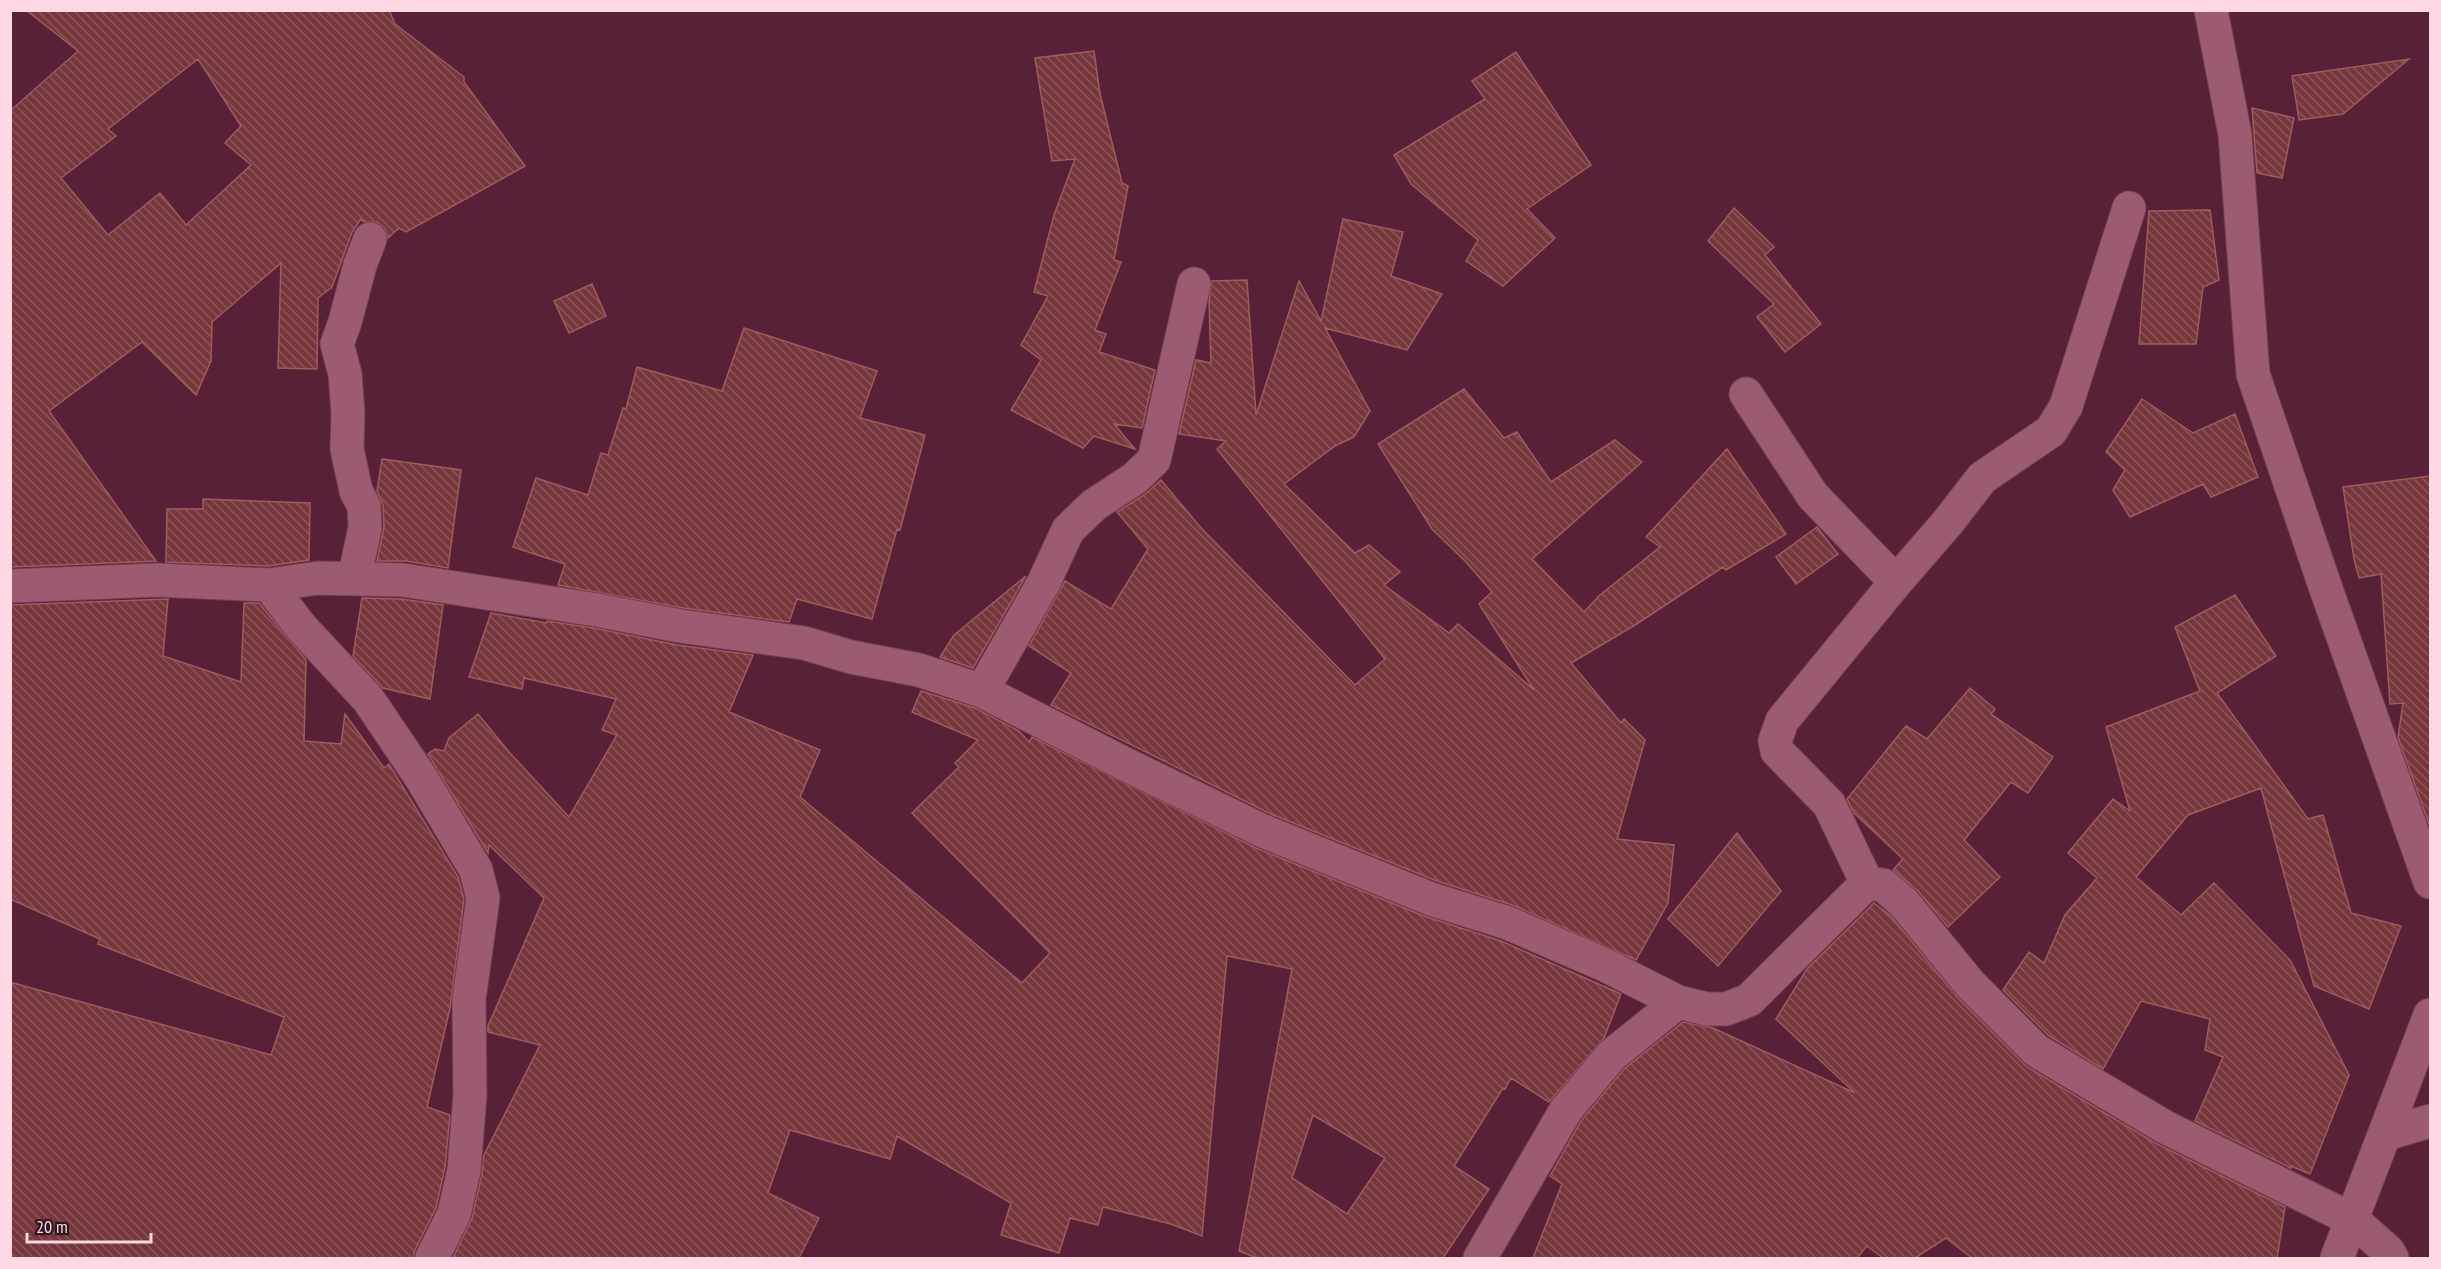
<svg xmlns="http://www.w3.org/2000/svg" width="2441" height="1269" font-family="'PT Sans Narrow',sans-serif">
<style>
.building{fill:url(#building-back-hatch);stroke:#9e5c5e;stroke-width:1.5;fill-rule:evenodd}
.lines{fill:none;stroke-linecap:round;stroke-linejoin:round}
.minor-casing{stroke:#724056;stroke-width:35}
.minor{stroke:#9b5c72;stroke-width:33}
</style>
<defs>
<pattern id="building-back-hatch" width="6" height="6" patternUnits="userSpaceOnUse" patternTransform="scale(1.5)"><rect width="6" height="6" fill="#75373b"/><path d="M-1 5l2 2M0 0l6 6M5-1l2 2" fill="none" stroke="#8a5357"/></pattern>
</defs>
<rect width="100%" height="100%" fill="#592137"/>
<path class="building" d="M26 10H389L395 24 464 77V82L525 166 406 232 399 228 388 238 385 228 377 222H364L361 219 352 232 332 287 318 298 317 369 278 368 281 263 212 322 211 361 196 395 142 342 49 411 156 561 10 567V111L78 51ZM198 59 241 126 225 143 251 165 186 225 160 193 108 235 61 178 116 136 108 129Z
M1094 51 1100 94 1122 183 1128 186 1114 260 1121 262 1095 330 1106 334 1099 352 1155 370 1142 428 1114 424 1135 449 1094 436 1083 448 1011 410 1041 360 1021 345 1048 296 1034 292 1054 215 1075 159 1052 161 1035 58Z
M1516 52 1591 165 1527 209 1555 238 1503 286 1466 261 1478 240 1411 184 1394 155 1485 99 1472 81Z
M2409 59 2343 114 2299 120 2292 76Z
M2252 108 2294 118 2282 178 2257 173Z
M1734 208 1774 247 1765 255 1821 324 1785 352 1757 317 1774 304 1708 241Z
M2210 210 2219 280 2203 287 2196 344H2139L2149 211Z
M1343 219 1403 232 1391 276 1442 294 1407 350 1325 328 1370 411 1354 437 1335 446 1284 484 1355 553 1369 545 1400 572 1384 585 1449 633 1458 624 1534 690 1479 604 1492 592 1466 562 1432 529 1378 444 1464 389 1504 438 1517 432 1551 482 1615 440 1642 462 1532 559 1584 612 1600 595 1660 547 1646 537 1727 449 1786 534 1726 570 1723 567 1635 625 1571 663 1621 723 1624 719 1645 740 1617 839 1674 845 1668 903 1636 960 1515 906 1437 881 1271 814 1051 705 1071 673 1029 646 1065 581 1111 609 1148 549 1117 512 1144 495 1161 480 1201 528 1355 685 1385 659 1217 449 1226 441 1179 434 1196 360 1211 363 1209 301 1212 281 1247 280 1256 415 1299 281 1321 321Z
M592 284 606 316 569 333 554 301Z
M744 328 877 371 860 418 925 435 900 530 897 529 872 619 797 599 789 622 683 608 558 585 565 564 513 547 536 478 588 495 601 453 608 455 623 408 626 409 637 367 722 391Z
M2142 399 2193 433 2235 414 2258 477 2211 497 2203 484 2130 517 2113 490 2125 470 2106 452Z
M382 459 461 470 448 568 406 561H377L384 527 383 505 377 491Z
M2430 476V827L2398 737 2403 703 2390 704 2381 574 2359 578 2354 559 2343 487Z
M203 499 310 503 309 560 268 566 166 562 167 509H203Z
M1817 527 1838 554 1796 584 1776 557Z
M1026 576 973 668 940 657 954 635Z
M2235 595 2276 656 2217 693 2308 819 2323 815 2351 913 2401 926 2369 1009 2314 986 2261 788 2188 815 2136 877 2181 915 2214 883 2290 960 2349 1075 2310 1174 2291 1166V1168L2195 1121 2223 1057 2205 1050 2210 1019 2141 1001 2103 1069 2049 1036 2003 990 2029 952 2044 963 2065 915 2097 878 2068 853 2113 799 2130 811 2106 727 2200 691 2175 627Z
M362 598 401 599 443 605 430 699 383 688 353 656Z
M168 599 163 656 241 682 244 603H259L306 660 304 741 341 744 345 714 384 768 389 764 458 877 464 899 450 1008 427 1107 450 1115 445 1167 436 1208 415 1250 413 1258H10V982L271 1055 284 1017 98 944 100 939 10 899V605Z
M491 613 546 623 547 621 594 628 677 645 753 655 729 712 820 750 800 797 1022 983 1050 953 912 813 959 767 955 763 978 740 912 712 921 691 975 708 1019 731 1029 742 1032 737 1256 848 1424 916 1501 941 1621 994 1604 1038 1549 1102 1511 1078 1505 1089 1503 1088 1454 1166 1489 1189 1443 1258H1257L1239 1251 1292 969 1227 956 1202 1236 1171 1224 1103 1207 1098 1225 1070 1218 1059 1253 1001 1235 1011 1203 897 1136 890 1159 790 1130 768 1193 819 1218 799 1258H453L472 1218 482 1174 484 1155 540 1045 488 1032V1026L544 898 489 845 488 853 428 754 435 749 444 751 449 738 478 714 509 752 569 817 617 735 602 730 616 699 524 678 522 689 469 677ZM1313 1115 1385 1158 1347 1214 1292 1178Z
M1970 688 1995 709 1991 714 2053 757 2028 793 2011 782 1964 840 2000 877 1948 927 1918 891 1893 870 1903 859 1854 813 1847 799 1906 726 1927 739Z
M1737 833 1781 891 1718 966 1668 919Z
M1874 903 1891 916 1957 997 2027 1067 2157 1144 2285 1207 2277 1258H1972L1946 1238 1915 1258H1883L1867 1246 1857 1258H1533L1562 1184 1550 1176 1581 1121 1624 1069 1683 1022 1713 1028 1855 1093 1776 1019 1807 969Z"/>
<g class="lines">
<defs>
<path id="minor" d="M2211 10 2235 135 2253 374 2325 586 2430 882
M1746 394 1813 496 1896 582 1782 721 1775 741 1777 751 1829 804 1867 883
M354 579 365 528 364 506 356 491 347 449 348 413 345 374 337 344 345 322 360 265 370 239
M1896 582 1948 522 1982 478 2051 431 2066 406 2129 208
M269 585 301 627 368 699 422 779 476 870 483 898 469 999 470 1095 464 1170 454 1214 432 1258
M10 586 157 580 269 585 318 578 403 580 597 610 680 626 804 643 851 657 919 670 982 691 1127 765 1263 831 1431 899 1508 923 1605 965 1678 1002 1707 1009H1726L1749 1000 1867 883 1883 885 1904 903 1970 984 2037 1051 2165 1127 2353 1220 2388 1251 2392 1258
M982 691 1044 582 1068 530 1094 505 1134 479 1154 460 1194 284
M2386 1134 2430 1121
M1480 1258 1566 1110 1611 1056 1678 1002
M2337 1258 2430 1015"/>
</defs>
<use href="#minor" class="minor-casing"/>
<use href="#minor" class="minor"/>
</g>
<rect width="2441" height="1269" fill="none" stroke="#fed9e4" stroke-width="24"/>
<path d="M27 1233v9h124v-9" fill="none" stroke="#fed9e4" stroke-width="3"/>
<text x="36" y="1233" font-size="18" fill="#fed9e4" stroke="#2f161f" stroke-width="4.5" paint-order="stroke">20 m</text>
</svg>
